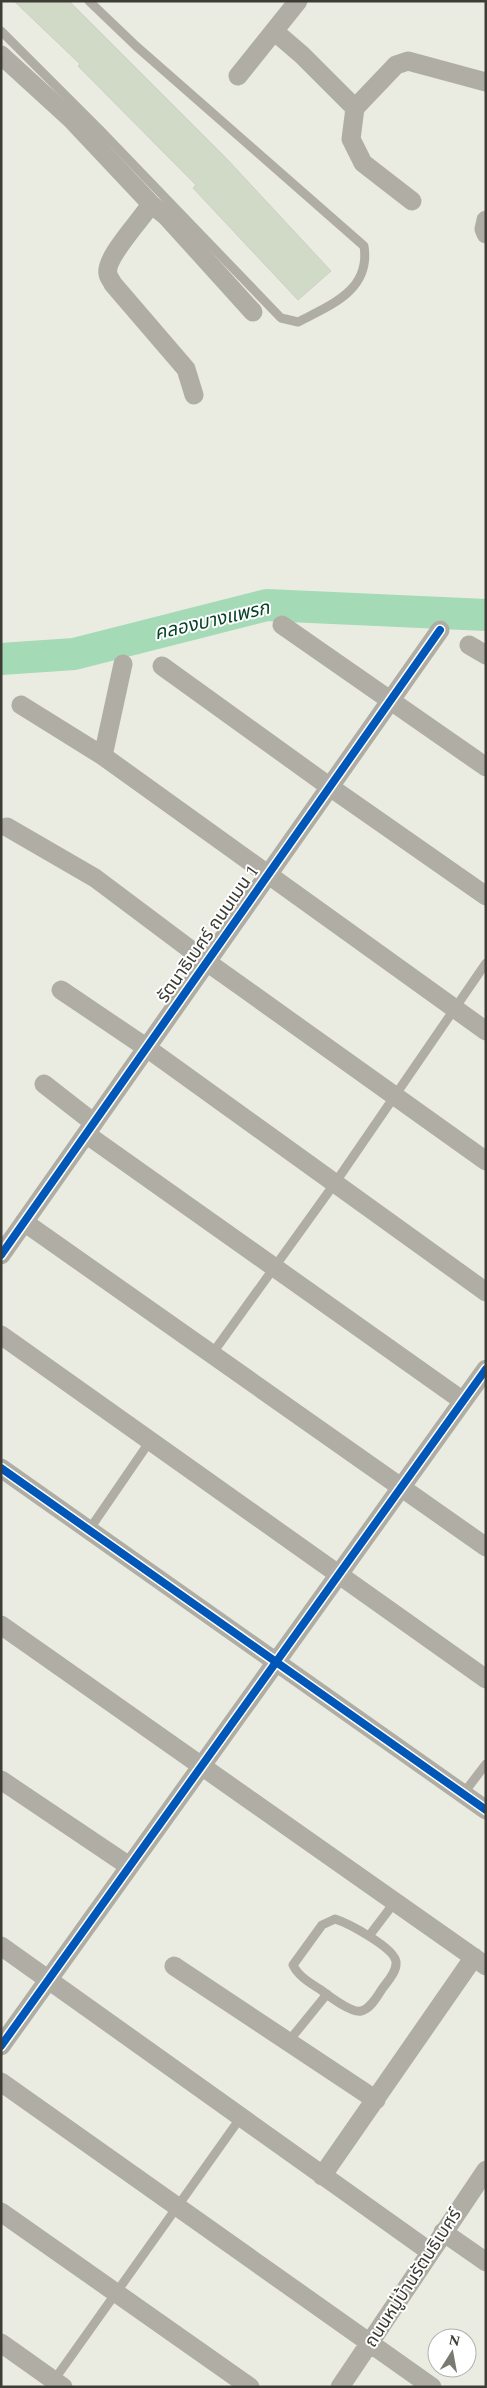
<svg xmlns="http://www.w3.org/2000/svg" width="487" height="2388" font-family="Spectral,'Noto Sans Thai',serif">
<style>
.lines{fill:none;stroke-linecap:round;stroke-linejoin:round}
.river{stroke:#a4dab6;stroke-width:32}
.building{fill:#d0dac7;stroke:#cccfc7}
.lane{stroke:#b0aea4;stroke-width:9}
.street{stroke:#b0aea4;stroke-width:19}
.cycleway-casing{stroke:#fff;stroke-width:11}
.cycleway{stroke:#0057b8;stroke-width:8}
.labels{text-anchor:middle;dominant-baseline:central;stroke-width:4;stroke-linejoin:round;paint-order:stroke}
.street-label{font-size:18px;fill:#3d3d36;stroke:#fff}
.water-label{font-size:19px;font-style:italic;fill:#054426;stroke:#fff}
</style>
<rect width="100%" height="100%" fill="#eaece1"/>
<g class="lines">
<path class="river" d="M1 659 74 654 267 605 486 615"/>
</g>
<path class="building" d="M14 1H69L226 158 331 271 298 300 193 188 196 185 78 66 80 64Z"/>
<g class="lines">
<path class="lane" d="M1 31 100 130 281 318 298 322C331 305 371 290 364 246L136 46 89 1
M212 1354 335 1183 486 963
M89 1530 150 1441
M463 1794 486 1764
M335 1919C348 1923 395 1948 396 1962 397 1972 387 1982 382 1989 377 1997 370 2009 361 2011 351 2013 329 1996 321 1990 310 1983 298 1976 293 1965L322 1925Z
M369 1936 394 1903
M288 2042 327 1994
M52 2383 241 2117"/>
<path class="street" d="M274 31 302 55 355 108
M1 55 71 119 151 204 167 217 253 312
M238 76 298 1
M412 201 363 163 351 139 355 108 396 65 408 61 486 82
M151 204C142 219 104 258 108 274 108 277 112 281 113 284L186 369 194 395
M486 220 484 229 486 234
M282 625 486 767
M469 645 486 655
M123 664 103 756 486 1031
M162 666 330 787 486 896
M21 705 103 756
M7 827 95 878 207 962 486 1161
M61 990 147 1048 486 1292
M44 1084 94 1123
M86 1134 463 1401
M24 1222 486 1547
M1 1255 440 630
M1 1335 486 1679
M1 1468 486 1810
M1 1625 486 1966
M1 1780 129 1866
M1 1946 429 2251
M174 1966 376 2100
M1 2046 486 1369
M1 2082 432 2387
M322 2176 474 1957
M1 2212 250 2387
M443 2232 486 2262
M1 2343 63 2387
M340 2387 486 2170"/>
<defs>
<path id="cycleway" d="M1 1255 440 630
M1 1468 486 1810
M1 2046 486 1369"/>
</defs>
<use href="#cycleway" class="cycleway-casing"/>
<use href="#cycleway" class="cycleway"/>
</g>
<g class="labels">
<g class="street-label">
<text transform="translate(208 934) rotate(-55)">รัตนาธิเบศร์ ถนนเมน 1</text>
<text transform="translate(413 2278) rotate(-57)">ถนนหมู่บ้านรัตนธิเบศร์</text>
</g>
<g class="water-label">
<text transform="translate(212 621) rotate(-13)">คลองบางแพรก</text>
</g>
</g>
<rect width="487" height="2388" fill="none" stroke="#3d3d36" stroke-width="5"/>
<g transform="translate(452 2353) rotate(11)"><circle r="24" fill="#ffffff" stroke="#b1b1af"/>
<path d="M0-4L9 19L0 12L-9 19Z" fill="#7a7a72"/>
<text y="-8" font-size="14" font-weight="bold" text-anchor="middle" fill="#3d3d36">N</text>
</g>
</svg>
